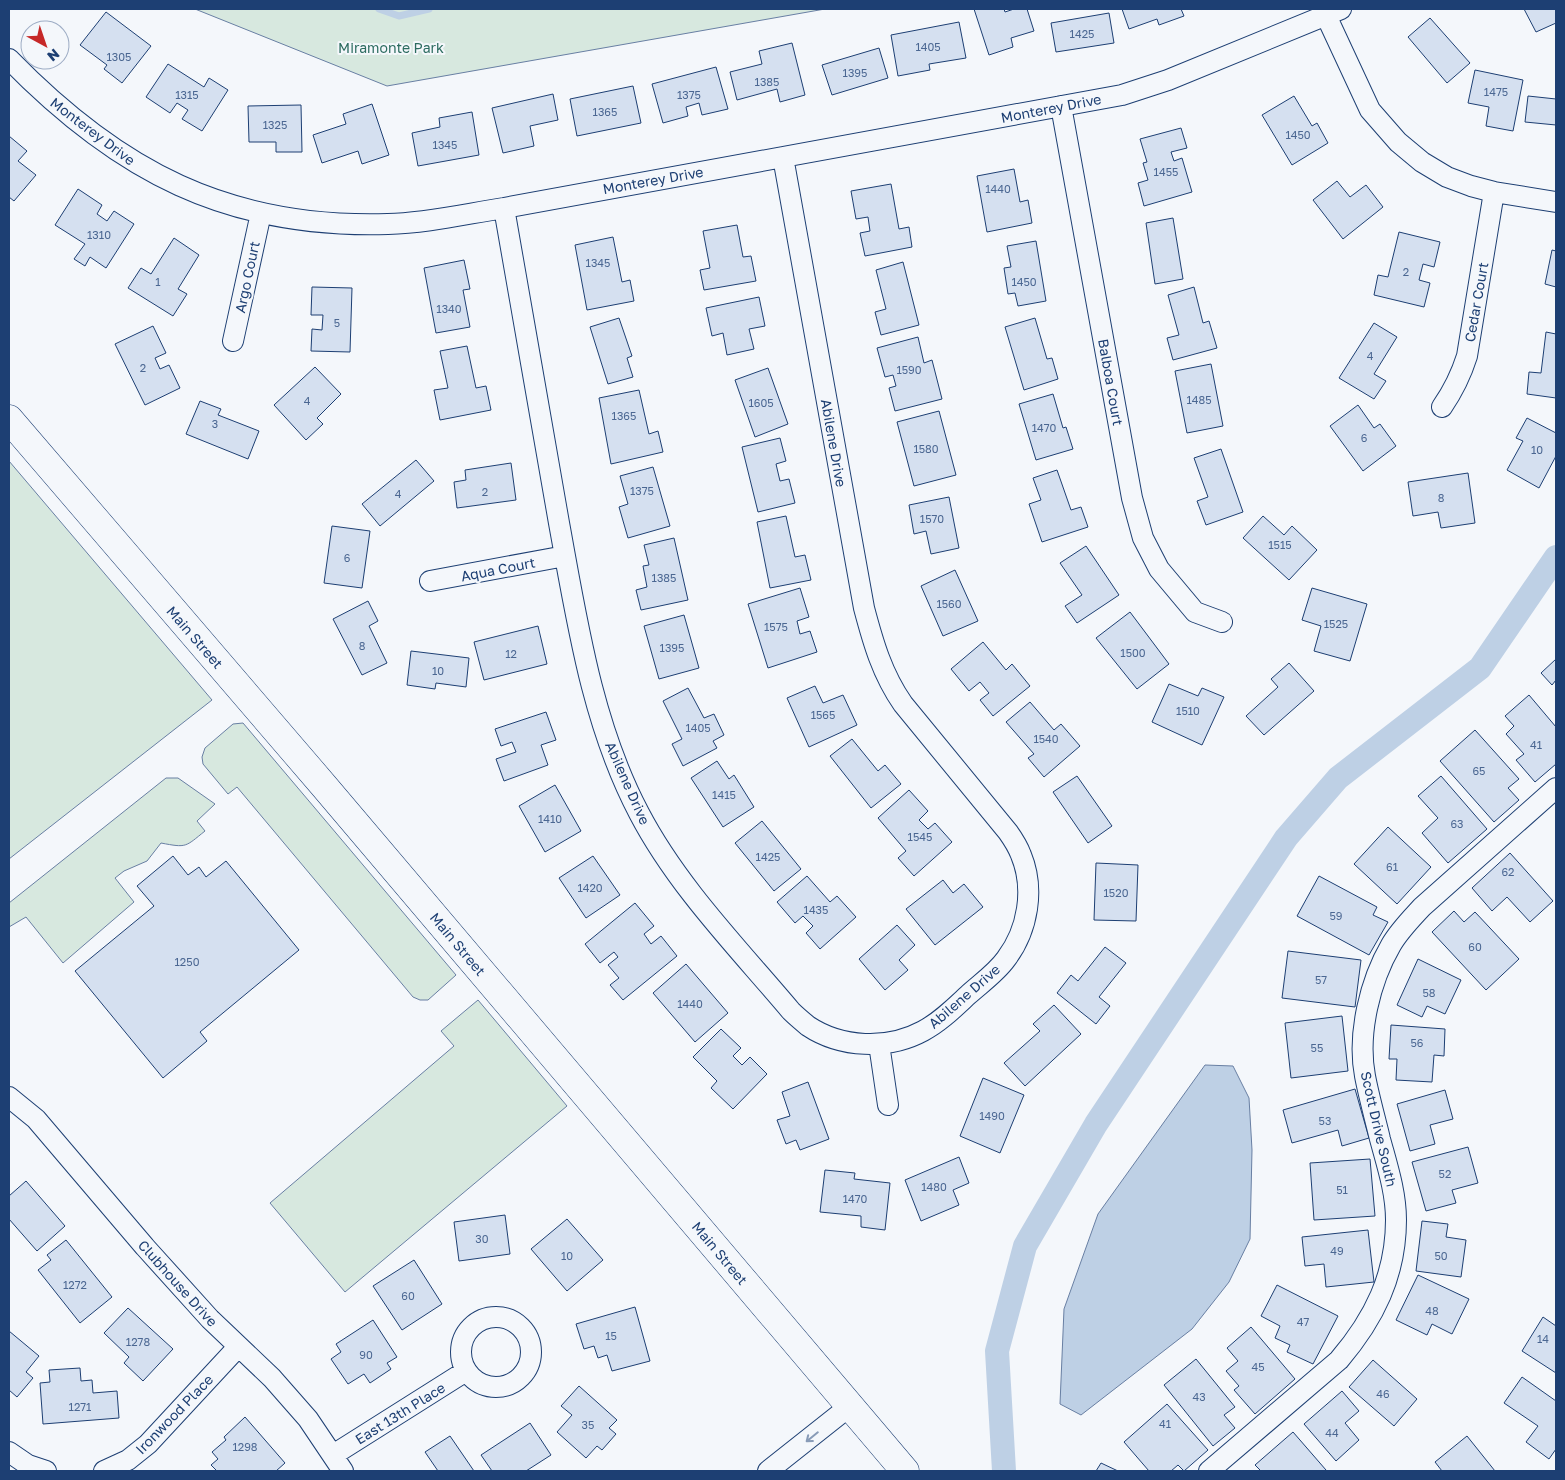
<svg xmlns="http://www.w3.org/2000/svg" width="1565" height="1480" font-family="'Golos Text',sans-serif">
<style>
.green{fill:#d7e8df;stroke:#687fa3}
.water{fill:#bed0e5;stroke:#687fa3}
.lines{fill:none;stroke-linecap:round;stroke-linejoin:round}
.stream{stroke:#bed0e5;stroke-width:7}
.canal{stroke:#bed0e5;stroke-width:24}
.building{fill:#d5e0f0;stroke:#1d3f73}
.minor-casing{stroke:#1d3f73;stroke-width:22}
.secondary-casing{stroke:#1d3f73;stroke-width:29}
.minor{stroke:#f4f7fb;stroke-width:20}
.secondary{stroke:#f4f7fb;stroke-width:28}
.oneway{stroke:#889bb7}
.labels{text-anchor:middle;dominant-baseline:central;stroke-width:4;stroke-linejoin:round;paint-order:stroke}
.number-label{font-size:11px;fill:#4b6792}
.park-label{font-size:14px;fill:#2c6c60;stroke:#f4f7fb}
.street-label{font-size:14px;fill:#1d3f73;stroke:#f4f7fb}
</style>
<rect width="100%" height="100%" fill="#f4f7fb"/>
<path class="green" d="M195 9H825L387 86Z
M9 461 212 700 9 859Z
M243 723 456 975 428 1000H420L413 997 237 787 228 794 203 764 202 757 205 748 233 724Z
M166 778H178L215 804 197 821 205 831C185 847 187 848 161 843L147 861 124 871 115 878 134 902 63 963 26 917 9 927V903Z
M478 1000 567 1106 345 1292 270 1203 454 1046 441 1031Z"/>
<path class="water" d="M1205 1065 1233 1066 1249 1098 1252 1150 1250 1239 1229 1282 1192 1329 1081 1415 1060 1404 1064 1309 1098 1214Z"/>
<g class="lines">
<path class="stream" d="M379 9 399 16 429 9"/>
<path class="canal" d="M1004 1471 997 1351 1025 1246 1096 1124 1286 838 1338 778 1480 668 1556 557"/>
</g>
<path class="building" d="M974 9H1004L1005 12 1014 9H1027L1034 31 1011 38 1013 47 989 55Z
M1122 9H1181L1184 16 1159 25 1157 19 1129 29Z
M1524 9H1556V23L1536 32Z
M106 12 151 46 122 83 104 69 107 65 80 45Z
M1109 13 1114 43 1056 52 1051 23Z
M1430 18 1470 63 1447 83 1408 37Z
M959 22 966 58 929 64 930 70 898 76 891 35Z
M792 43 805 95 780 102 777 89 737 100 730 72 762 64 759 51Z
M879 48 888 78 832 95 822 65Z
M168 64 204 87 209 78 228 90 202 131 182 119 188 110 177 103 170 113 146 97Z
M716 67 728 109 702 115 699 103 686 107 688 116 663 123 652 84Z
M1475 70 1523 80 1513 131 1486 126 1489 107 1468 103Z
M633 86 641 123 577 136 570 99Z
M553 94 558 120 530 126 534 146 503 153 492 108Z
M1294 96 1312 126 1317 123 1328 143 1292 165 1262 115Z
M1528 96 1556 99V125L1525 122Z
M372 104 389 155 362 164 358 151 322 163 313 135 346 124 343 114Z
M301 105 302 152H276V142H249L248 106Z
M472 112 479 155 418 166 412 133 440 127 439 118Z
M1181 128 1187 148 1171 152 1174 161 1182 158 1192 192 1144 206 1138 183 1148 180 1143 163 1147 162 1140 139Z
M9 136 27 151 18 161 36 175 14 201 9 197Z
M1014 169 1020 202 1028 200 1032 223 987 232 977 176Z
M1337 181 1350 197 1366 185 1383 207 1343 239 1313 200Z
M891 184 899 229 909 227 912 247 865 256 860 233 870 231 868 217 856 219 851 191Z
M78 189 102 205 97 214 107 221 114 211 134 224 106 268 90 257 85 266 74 259 85 244 55 225Z
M1173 218 1183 279 1155 284 1146 223Z
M737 225 743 257 751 256 756 281 704 290 700 270 710 268 703 231Z
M1399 232 1440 242 1434 267 1423 264 1419 280 1430 283 1424 307 1374 295 1378 275 1388 277Z
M613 237 622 282 630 280 634 301 587 310 575 245Z
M174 238 199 255 178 289 187 294 173 316 128 288 141 268 151 274Z
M1036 241 1046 301 1018 306 1015 293 1008 294 1004 268 1011 267 1007 246Z
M1552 250 1556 251V287L1545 284Z
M464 260 470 289 463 290 470 327 436 333 424 268Z
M903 262 919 325 881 335 875 312 886 309 876 270Z
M312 287 352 288 350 352 311 351 312 329 322 330 323 315H311Z
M1194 287 1203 323 1209 321 1217 348 1173 360 1167 338 1179 335 1168 295Z
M759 297 765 326 749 329 754 349 727 355 723 333 712 336 706 308Z
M619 318 632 356 627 358 633 377 608 384 590 327Z
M1035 318 1047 359 1052 358 1058 379 1024 390 1005 327Z
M1374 323 1397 337 1374 374 1386 381 1374 399 1339 378Z
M153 326 166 353 155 358 160 369 169 365 180 388 145 405 115 344Z
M1546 332 1556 334V398L1527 394 1529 372 1541 373Z
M918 337 924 363 932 360 942 399 895 411 889 388 896 386 893 375 885 377 877 348Z
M467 346 476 388 486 386 491 410 440 420 434 390 448 388 440 351Z
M1211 364 1223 426 1187 433 1175 371Z
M315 367 341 394 317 418 323 424 306 440 274 405Z
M768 368 788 424 755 437 735 380Z
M639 390 649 434 658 431 663 452 611 464 599 398Z
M1053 394 1063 428 1066 427 1073 449 1036 460 1019 404Z
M200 401 221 409 218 415 259 431 248 459 186 434Z
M1358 405 1374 428 1380 424 1396 446 1363 471 1330 426Z
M939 411 956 475 914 486 897 422Z
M1527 418 1556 433V456L1539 488 1507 470 1523 441 1516 438Z
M780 438 786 461 776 464 780 481 789 479 795 503 758 512 742 447Z
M1221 449 1243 512 1206 525 1197 501 1208 497 1194 458Z
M416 460 434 481 380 526 362 504Z
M511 463 516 500 457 508 454 482 466 480 465 470Z
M653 467 670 526 628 538 619 507 628 504 620 476Z
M1057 470 1071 510 1081 507 1088 527 1042 542 1029 504 1041 500 1033 478Z
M1468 473 1475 523 1441 528 1438 512 1413 516 1408 482Z
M949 497 959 548 931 554 926 531 914 534 909 505Z
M786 516 795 557 805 555 811 580 770 588 757 522Z
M1263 516 1284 535 1292 526 1317 550 1289 580 1243 538Z
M332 526 370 531 362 588 324 583Z
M674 538 688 600 641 610 636 590 647 587 643 566 649 565 644 545Z
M1086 546 1119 595 1077 623 1065 606 1082 595 1060 563Z
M955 570 978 621 943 636 921 586Z
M800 588 809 617 797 621 800 634 810 631 817 652 768 668 748 604Z
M1312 588 1367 604 1350 661 1314 651 1321 626 1302 620Z
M368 601 378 621 369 626 387 663 362 675 333 619Z
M1130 612 1169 664 1137 689 1096 638Z
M684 615 699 668 659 679 644 626Z
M538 626 547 664 484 680 474 642Z
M983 642 1006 670 1012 664 1030 686 993 716 980 700 989 693 980 682 969 691 951 669Z
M411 651 469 658 466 687 436 683 435 689 407 685Z
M1556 659V680L1552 685 1541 673Z
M1289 663 1314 691 1264 735 1246 716 1278 687 1271 679Z
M1169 684 1198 696 1202 688 1224 697 1202 745 1152 722Z
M815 686 823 703 843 695 857 725 809 747 787 698Z
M688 688 704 718 714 714 724 735 713 741 717 748 683 766 672 744 682 739 663 701Z
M1529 695 1556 727V764L1535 782 1516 760 1524 754 1506 734 1514 726 1505 716Z
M1030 702 1054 730 1061 724 1080 746 1044 777 1028 758 1034 754 1006 722Z
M546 712 556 740 541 745 548 765 504 781 496 759 516 752 512 742 501 746 495 729Z
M1475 730 1519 779 1508 788 1519 800 1494 822 1440 761Z
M852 739 878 771 885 765 901 784 871 808 830 756Z
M717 761 729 779 734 775 754 807 723 827 691 778Z
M1077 776 1112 826 1088 843 1053 792Z
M1441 776 1487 829 1448 863 1422 833 1438 818 1418 796Z
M555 785 581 831 545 852 519 806Z
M909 790 928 811 919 820 928 829 935 823 952 842 914 876 898 858 906 851 878 818Z
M762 821 801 869 774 891 735 843Z
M1388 827 1431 867 1397 904 1354 864Z
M1510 853 1553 901 1530 922 1507 897 1492 911 1472 888Z
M173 856 188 875 199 867 206 877 226 861 299 950 200 1032 207 1041 163 1078 75 971 154 906 137 886Z
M593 856 620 895 586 918 559 878Z
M1096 863 1138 865 1136 921 1094 920Z
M807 876 830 902 837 896 856 917 820 949 806 933 813 926 803 916 795 923 777 902Z
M1319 876 1377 907 1373 915 1388 922 1369 955 1297 916Z
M943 880 953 893 964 884 983 907 935 945 906 909Z
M635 903 654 926 644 934 651 944 661 936 677 956 623 1000 610 985 619 978 608 965 618 957 614 952 600 963 585 944Z
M1454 911 1464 922 1475 912 1519 959 1486 990 1432 932Z
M897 925 915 945 899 960 908 970 885 990 859 959Z
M1105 947 1126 963 1099 997 1110 1006 1096 1024 1057 993 1071 975 1078 981Z
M1288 951 1361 960 1355 1007 1282 998Z
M1418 959 1461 980 1445 1014 1427 1006 1422 1017 1397 1005Z
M686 964 728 1013 695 1042 653 993Z
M1054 1005 1081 1034 1025 1086 1004 1063 1040 1031 1033 1024Z
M1342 1016 1348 1071 1291 1078 1285 1023Z
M1391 1025 1445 1029 1444 1056 1434 1055 1432 1082 1396 1080 1397 1059H1389Z
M721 1029 741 1048 733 1056 742 1065 750 1057 767 1074 733 1109 711 1088 717 1081 693 1057Z
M983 1078 1024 1095 1000 1153 960 1136Z
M808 1082 829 1139 800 1150 796 1140 786 1144 777 1120 790 1116 782 1092Z
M1355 1089 1369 1138 1342 1146 1338 1130 1292 1143 1283 1110Z
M1445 1090 1453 1119 1430 1125 1435 1144 1410 1151 1397 1104Z
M1468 1147 1478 1183 1452 1190 1456 1203 1426 1211 1412 1162Z
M959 1157 969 1183 953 1190 959 1205 921 1221 905 1180Z
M1370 1159 1375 1216 1314 1220 1310 1163Z
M825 1170 855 1173 854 1179 890 1183 885 1230 861 1227V1216L820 1212Z
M26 1181 65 1226 37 1251 9 1219V1196Z
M505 1215 510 1254 459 1261 454 1222Z
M567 1219 603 1260 567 1291 531 1249Z
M1422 1221 1448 1224 1446 1237 1466 1240 1461 1277 1416 1271Z
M1368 1230 1374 1282 1326 1287 1324 1264 1305 1266 1302 1237Z
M66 1240 112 1297 80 1323 38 1270 51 1260 47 1255Z
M414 1260 442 1304 402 1330 373 1286Z
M1418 1275 1469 1299 1452 1334 1432 1324 1427 1335 1396 1320Z
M1277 1285 1338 1316 1313 1364 1287 1352 1290 1345 1275 1338 1280 1326 1261 1316Z
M635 1307 650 1361 612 1371 607 1355 598 1358 594 1346 584 1349 576 1324Z
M128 1308 173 1349 143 1381 124 1363 129 1357 104 1333Z
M1543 1317 1556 1326V1373L1522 1351Z
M373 1320 397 1357 387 1363 391 1369 370 1383 364 1374 348 1384 331 1359 341 1352 336 1344Z
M1251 1327 1295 1379 1255 1414 1234 1390 1239 1386 1226 1371 1238 1361 1227 1348Z
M9 1331 39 1356 26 1372 33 1378 17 1397 9 1390Z
M1196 1359 1235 1407 1224 1415 1235 1428 1213 1446 1164 1385Z
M1373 1360 1417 1399 1394 1426 1349 1387Z
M80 1368 81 1381 92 1380 93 1393 117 1391 119 1418 43 1424 40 1383 50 1382 49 1370Z
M1522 1377 1556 1401V1449L1549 1459 1526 1442 1538 1426 1504 1403Z
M579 1386 617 1420 609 1428 616 1434 602 1450 597 1446 586 1458 557 1432 572 1415 561 1406Z
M1342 1391 1359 1411 1345 1423 1359 1440 1336 1461 1304 1424Z
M1167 1404 1208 1450 1184 1471 1178 1465 1171 1471H1149L1124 1442Z
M245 1417 285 1463 276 1471H217L211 1465 218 1459 212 1452 226 1440 224 1437Z
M530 1423 551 1455 526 1471H492L481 1455Z
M1293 1432 1326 1470 1324 1471H1261L1255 1465Z
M450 1436 474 1471H438L425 1452Z
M1467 1436 1495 1471H1442L1435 1462Z
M1101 1463 1118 1471H1096Z"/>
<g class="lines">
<defs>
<path id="minor" d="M1323 9 1370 110 1398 142 1422 162 1447 177 1471 186 1494 192 1556 202
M9 59C118 171 228 229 388 224 427 223 465 214 504 208L1122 95 1168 80 1341 9
M1061 106 1132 498 1143 538 1159 569 1195 612 1222 622
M504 208C522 313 541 418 559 523 577 621 592 724 639 813 677 886 738 948 791 1011 796 1016 802 1021 808 1026 841 1048 888 1050 923 1031 940 1022 954 1008 968 995 980 984 996 973 1006 959 1028 930 1035 889 1021 855 1018 847 1013 839 1008 832L903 704C882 674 873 642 864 608L783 157
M233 341 261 213
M1442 407C1453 391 1461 375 1467 356L1494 192
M430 581 565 556
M879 1044 888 1105
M9 1097 36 1119 145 1247 210 1319 272 1378 308 1419 343 1471
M461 1352a35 35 0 1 1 70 0a35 35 0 1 1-70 0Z
M9 1452 28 1465 46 1471
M333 1455 466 1371
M104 1471 128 1460 148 1444 238 1347
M768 1471 850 1406
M1209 1471 1339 1360C1374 1319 1396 1275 1396 1220 1396 1192 1387 1165 1380 1139 1375 1118 1369 1097 1365 1076 1357 1034 1370 981 1391 945 1399 931 1411 919 1422 907L1556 788"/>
<path id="secondary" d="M9 419 324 786 905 1471"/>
</defs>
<use href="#minor" class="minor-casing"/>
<use href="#secondary" class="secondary-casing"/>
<use href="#minor" class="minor"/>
<use href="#secondary" class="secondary"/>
</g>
<defs><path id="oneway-shaft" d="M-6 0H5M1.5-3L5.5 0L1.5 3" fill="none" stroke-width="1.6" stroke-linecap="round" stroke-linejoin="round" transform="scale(1.25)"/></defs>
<use class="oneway" href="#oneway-shaft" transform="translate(812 1437) rotate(141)"/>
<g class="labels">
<g class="number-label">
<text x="1082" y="33">1425</text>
<text x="928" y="46">1405</text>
<text x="119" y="56">1305</text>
<text x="855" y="72">1395</text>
<text x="767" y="81">1385</text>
<text x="1496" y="91">1475</text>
<text x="187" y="94">1315</text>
<text x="689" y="94">1375</text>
<text x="605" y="111">1365</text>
<text x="275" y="124">1325</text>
<text x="1298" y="134">1450</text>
<text x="445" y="144">1345</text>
<text x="1166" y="171">1455</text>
<text x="998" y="188">1440</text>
<text x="99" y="234">1310</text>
<text x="598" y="262">1345</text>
<text x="1406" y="271">2</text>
<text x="158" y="281">1</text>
<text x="1024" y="281">1450</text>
<text x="449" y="308">1340</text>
<text x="337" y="322">5</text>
<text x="1370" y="355">4</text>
<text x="143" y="367">2</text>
<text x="909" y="369">1590</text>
<text x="1199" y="399">1485</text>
<text x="307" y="400">4</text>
<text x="761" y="402">1605</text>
<text x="624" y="415">1365</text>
<text x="215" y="423">3</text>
<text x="1044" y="427">1470</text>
<text x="1364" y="437">6</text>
<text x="926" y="448">1580</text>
<text x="1537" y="449">10</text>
<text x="642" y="490">1375</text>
<text x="485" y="491">2</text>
<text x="398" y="493">4</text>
<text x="1441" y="497">8</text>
<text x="932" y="518">1570</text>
<text x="1280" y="544">1515</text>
<text x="347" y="557">6</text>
<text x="664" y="577">1385</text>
<text x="949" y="603">1560</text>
<text x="1336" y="623">1525</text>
<text x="776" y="626">1575</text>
<text x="362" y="645">8</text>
<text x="672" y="647">1395</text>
<text x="1133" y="652">1500</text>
<text x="511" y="653">12</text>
<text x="438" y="670">10</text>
<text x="1188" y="710">1510</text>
<text x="823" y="714">1565</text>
<text x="698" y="727">1405</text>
<text x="1046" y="738">1540</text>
<text x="1536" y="744">41</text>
<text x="1479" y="770">65</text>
<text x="724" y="794">1415</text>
<text x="550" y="818">1410</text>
<text x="1457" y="823">63</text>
<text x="920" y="836">1545</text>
<text x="768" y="856">1425</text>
<text x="1392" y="866">61</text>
<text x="1508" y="871">62</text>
<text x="590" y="887">1420</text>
<text x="1116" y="892">1520</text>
<text x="816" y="909">1435</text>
<text x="1336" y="915">59</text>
<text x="1475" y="946">60</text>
<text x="187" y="961">1250</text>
<text x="1321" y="979">57</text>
<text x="1429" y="992">58</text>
<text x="690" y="1003">1440</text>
<text x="1417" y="1042">56</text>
<text x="1317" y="1047">55</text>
<text x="992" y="1115">1490</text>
<text x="1325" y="1120">53</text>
<text x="1445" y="1173">52</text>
<text x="934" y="1186">1480</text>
<text x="1342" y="1189">51</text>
<text x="855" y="1198">1470</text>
<text x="482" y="1238">30</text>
<text x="1337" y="1250">49</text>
<text x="567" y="1255">10</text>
<text x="1441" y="1255">50</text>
<text x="75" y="1284">1272</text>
<text x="408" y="1295">60</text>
<text x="1432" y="1310">48</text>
<text x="1303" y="1321">47</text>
<text x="611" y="1335">15</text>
<text x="1543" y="1338">14</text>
<text x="138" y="1341">1278</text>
<text x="366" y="1354">90</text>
<text x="1258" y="1366">45</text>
<text x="1383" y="1393">46</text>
<text x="1199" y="1396">43</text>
<text x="80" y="1406">1271</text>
<text x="1165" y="1423">41</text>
<text x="588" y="1424">35</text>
<text x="1332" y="1432">44</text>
<text x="245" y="1446">1298</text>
</g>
<g class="park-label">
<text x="391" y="47">Miramonte Park</text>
</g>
<g class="street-label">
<text transform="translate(1051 108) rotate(-11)">Monterey Drive</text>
<text transform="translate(93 131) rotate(37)">Monterey Drive</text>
<text transform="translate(653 180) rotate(-10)">Monterey Drive</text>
<text transform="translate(247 277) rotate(-78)">Argo Court</text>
<text transform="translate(1476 302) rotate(-80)">Cedar Court</text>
<text transform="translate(1111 382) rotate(80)">Balboa Court</text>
<text transform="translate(834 443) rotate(80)">Abilene Drive</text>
<text transform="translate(498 569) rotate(-11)">Aqua Court</text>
<text transform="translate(195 637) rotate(49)">Main Street</text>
<text transform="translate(628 783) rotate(66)">Abilene Drive</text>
<text transform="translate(458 944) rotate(50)">Main Street</text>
<text transform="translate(964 996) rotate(-41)">Abilene Drive</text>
<text transform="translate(1379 1129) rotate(77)">Scott Drive South</text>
<text transform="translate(720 1253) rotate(50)">Main Street</text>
<text transform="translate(178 1283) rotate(48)">Clubhouse Drive</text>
<text transform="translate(400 1413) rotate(-32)">East 13th Place</text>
<text transform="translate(174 1414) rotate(-46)">Ironwood Place</text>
</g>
</g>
<rect width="1565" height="1480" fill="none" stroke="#1d3f73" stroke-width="20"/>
<g transform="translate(45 45) rotate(140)"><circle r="24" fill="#f4f7fb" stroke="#9eadc5"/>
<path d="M0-4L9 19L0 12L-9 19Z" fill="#c62828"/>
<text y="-8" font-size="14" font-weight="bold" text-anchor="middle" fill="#1d3f73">N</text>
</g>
</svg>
